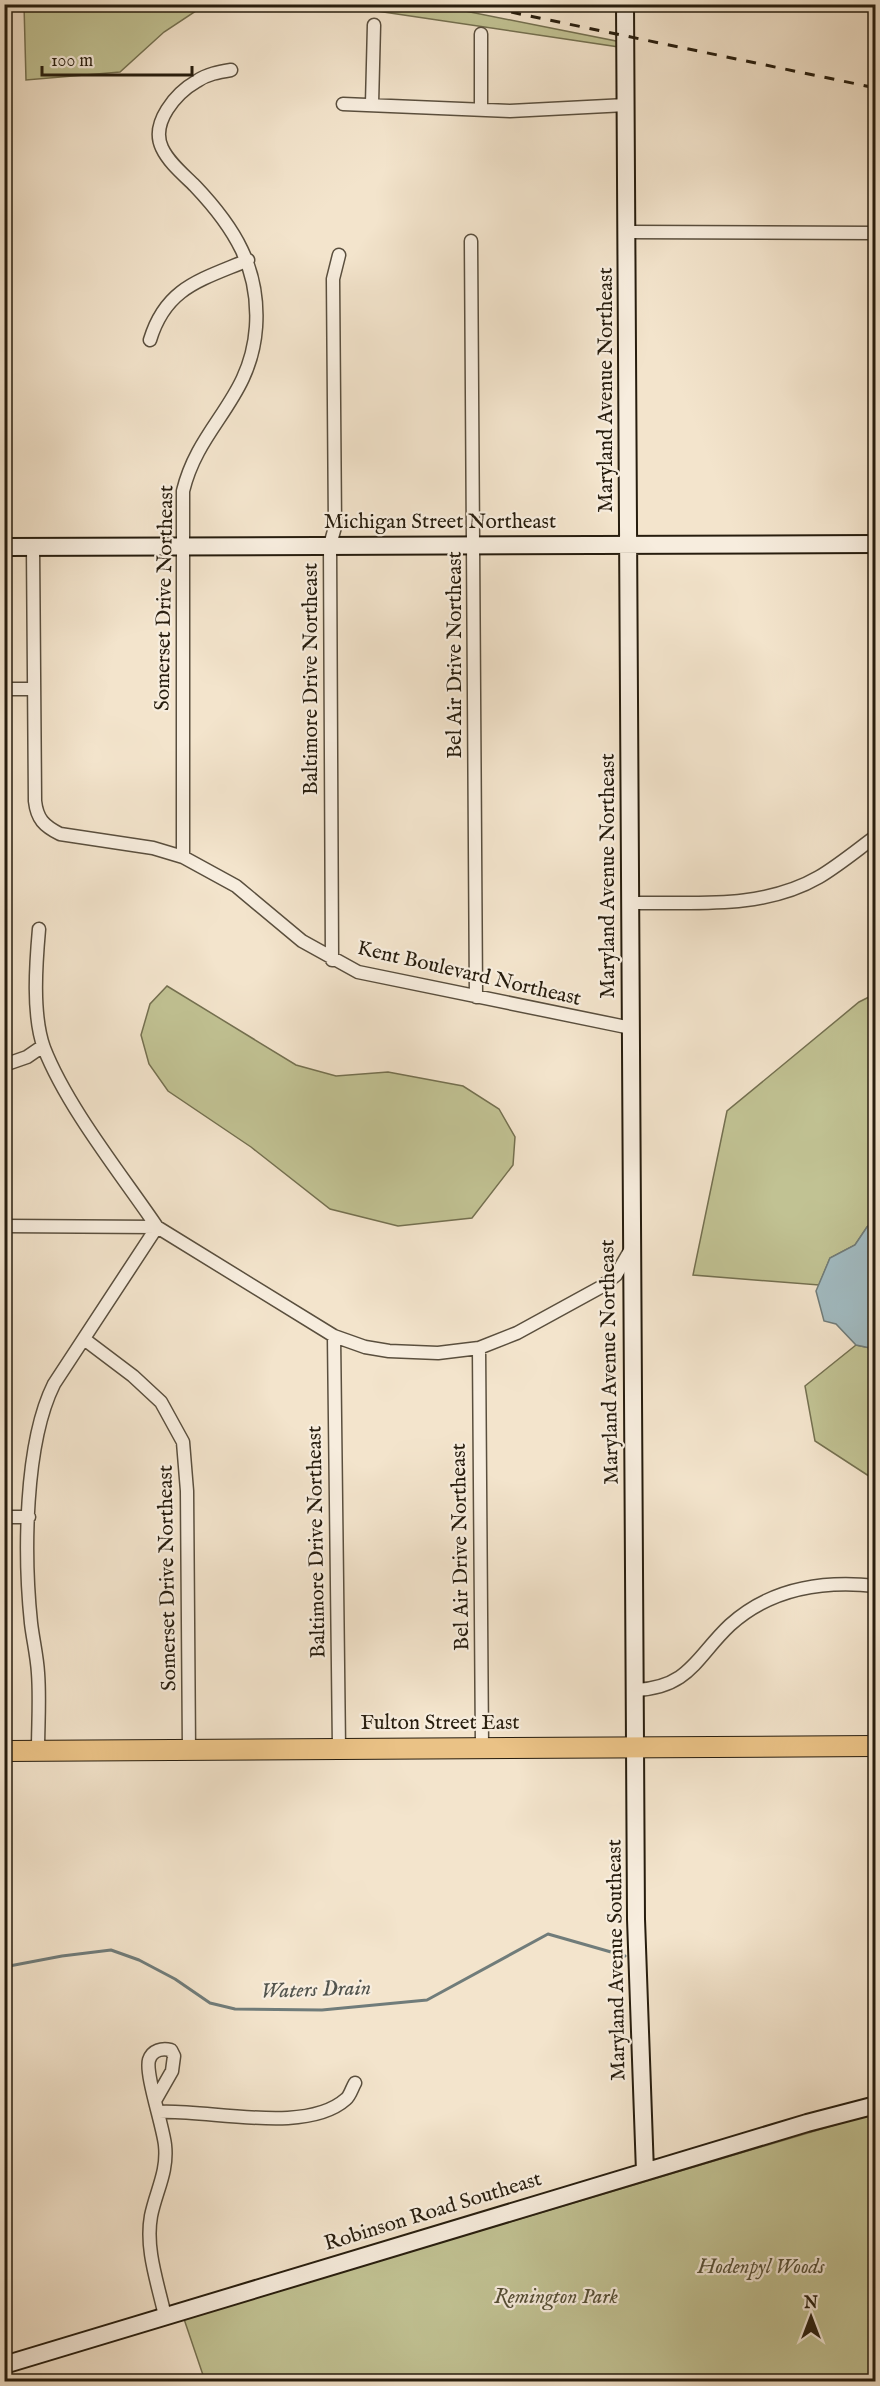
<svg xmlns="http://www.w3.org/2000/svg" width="880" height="2386" font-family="'IM FELL English',serif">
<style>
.green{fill:#c1c293;stroke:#747050;stroke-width:1.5}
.water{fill:#a1bbc2;stroke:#707c7a;stroke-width:1.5}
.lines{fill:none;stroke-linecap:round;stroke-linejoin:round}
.stream{stroke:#707c7a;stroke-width:3}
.street-casing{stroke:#5a4f3e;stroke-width:15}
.secondary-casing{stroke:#271d0e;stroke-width:20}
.primary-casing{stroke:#271d0e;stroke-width:22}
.street{stroke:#f7edde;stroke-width:12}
.secondary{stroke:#f7edde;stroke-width:16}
.primary{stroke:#eac286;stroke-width:20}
.rail{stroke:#271d0e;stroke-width:3;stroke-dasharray:10 10;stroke-linecap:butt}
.labels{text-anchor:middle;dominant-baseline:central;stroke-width:4.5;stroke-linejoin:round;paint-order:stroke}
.street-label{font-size:21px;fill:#271d0e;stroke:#f7edde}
.park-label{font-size:21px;font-style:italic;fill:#554f36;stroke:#f7edde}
.water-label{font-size:22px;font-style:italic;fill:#52544d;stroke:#f7edde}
</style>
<rect width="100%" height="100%" fill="#f3e4cc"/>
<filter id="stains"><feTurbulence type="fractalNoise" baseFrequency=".00333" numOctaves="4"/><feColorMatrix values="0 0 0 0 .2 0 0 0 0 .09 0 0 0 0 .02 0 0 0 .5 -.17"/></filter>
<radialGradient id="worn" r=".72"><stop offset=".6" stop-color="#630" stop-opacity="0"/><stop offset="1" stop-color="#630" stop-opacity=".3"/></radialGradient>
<path class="green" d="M24 5V4L205 5 164 32 120 72 26 80Z
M336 5H435L616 41 619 47Z
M167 986 296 1065 336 1076 388 1072 463 1086 499 1109 515 1137 513 1165 472 1218 398 1226 330 1209 251 1147 168 1091 149 1064 141 1035 150 1004Z
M875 994V1220L867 1227 855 1245 830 1258 819 1285 693 1275 727 1111 859 1002Z
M856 1345 875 1349V1480L815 1441 805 1386Z
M875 2113V2381H205L184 2319Z"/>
<path class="water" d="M875 1220V1349L856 1345 836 1324 824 1321 816 1291 830 1258 855 1245 867 1227Z"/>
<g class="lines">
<path class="stream" d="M4 1967 62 1956 111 1950 139 1960 175 1979 210 2003 235 2009 322 2010 427 2000 548 1934 625 1956"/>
<defs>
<path id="street" d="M343 104 510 111 626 105
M372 104 374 25
M481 110V34
M628 232 876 233
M471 241 476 997
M150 340C166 287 201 280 248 260
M33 547 35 801C37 819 44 826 60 834L153 848 183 857 236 886 302 941 358 972 631 1028
M4 689H32
M183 857V491C199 425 251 400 256 327 260 268 234 227 195 186 184 175 169 163 162 148 150 123 176 93 197 81 207 74 219 72 231 70
M630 903C693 902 762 910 819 877 839 865 857 850 876 836
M332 960 330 545 335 527 333 279 339 255
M4 1065 27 1057 43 1046
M4 1226 157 1227 334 1336 365 1347 389 1351 438 1353 479 1348 517 1333 601 1287 616 1275 631 1249
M334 1336 339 1748
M84 1339 133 1376 161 1402 183 1442 187 1491 189 1751
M479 1348 482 1747
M4 1517H29
M636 1690C690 1687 696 1657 730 1625 771 1588 822 1580 876 1586
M38 1751C38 1725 40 1699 38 1673 37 1656 33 1640 31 1623 24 1556 24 1444 54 1384L157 1227C121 1174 67 1107 44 1048 32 1015 36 963 39 929
M156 2099 172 2071 174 2056 171 2050C162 2048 152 2050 149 2060 145 2074 163 2126 165 2145 168 2172 156 2191 151 2216 145 2249 158 2284 165 2316
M159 2112C209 2109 306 2135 346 2099 350 2096 352 2088 355 2083"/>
<path id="secondary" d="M625 4 636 1919 645 2172
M4 547 876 544
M4 2365 807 2123 876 2105"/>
<path id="primary" d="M4 1751 876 1746"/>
</defs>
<use href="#street" class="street-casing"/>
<use href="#secondary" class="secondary-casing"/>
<use href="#primary" class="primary-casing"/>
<use href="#street" class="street"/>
<use href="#secondary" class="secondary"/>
<use href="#primary" class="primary"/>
<path class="rail" d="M472 4 876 88"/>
</g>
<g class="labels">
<g class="street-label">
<text transform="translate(606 390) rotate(-90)">Maryland Avenue Northeast</text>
<text x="440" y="522">Michigan Street Northeast</text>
<text transform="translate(165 598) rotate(-89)">Somerset Drive Northeast</text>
<text transform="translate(455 655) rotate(-90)">Bel Air Drive Northeast</text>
<text transform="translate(311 679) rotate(-90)">Baltimore Drive Northeast</text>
<text transform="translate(608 876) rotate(-90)">Maryland Avenue Northeast</text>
<text transform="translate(469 974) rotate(13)">Kent Boulevard Northeast</text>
<text transform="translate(610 1362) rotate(-91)">Maryland Avenue Northeast</text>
<text transform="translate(317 1542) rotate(-91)">Baltimore Drive Northeast</text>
<text transform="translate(461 1547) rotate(-91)">Bel Air Drive Northeast</text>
<text transform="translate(168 1578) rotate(-91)">Somerset Drive Northeast</text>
<text x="440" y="1723">Fulton Street East</text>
<text transform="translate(617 1960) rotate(-91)">Maryland Avenue Southeast</text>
<text transform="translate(433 2212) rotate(-17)">Robinson Road Southeast</text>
</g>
<g class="park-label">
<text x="761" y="2267">Hodenpyl Woods</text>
<text x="556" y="2297">Remington Park</text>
</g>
<g class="water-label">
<text transform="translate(316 1990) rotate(-2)">Waters Drain</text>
</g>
</g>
<rect width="880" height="2386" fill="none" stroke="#f3e4cc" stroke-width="24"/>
<rect x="6" y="6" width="868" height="2374" fill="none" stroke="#271d0e" stroke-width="3"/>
<rect x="12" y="12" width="856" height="2362" fill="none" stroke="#271d0e" stroke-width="1.5"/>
<g transform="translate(811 2317)" stroke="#f7edde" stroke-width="4.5" paint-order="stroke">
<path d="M0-4.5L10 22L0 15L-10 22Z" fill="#271d0e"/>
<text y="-9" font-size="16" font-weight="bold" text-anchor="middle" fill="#271d0e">N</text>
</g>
<path d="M42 66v9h150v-9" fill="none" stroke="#271d0e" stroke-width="3"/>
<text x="51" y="66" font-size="18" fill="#271d0e" stroke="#f7edde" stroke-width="4.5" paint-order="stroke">100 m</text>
<rect width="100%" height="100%" filter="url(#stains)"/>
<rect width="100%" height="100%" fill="url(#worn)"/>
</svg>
